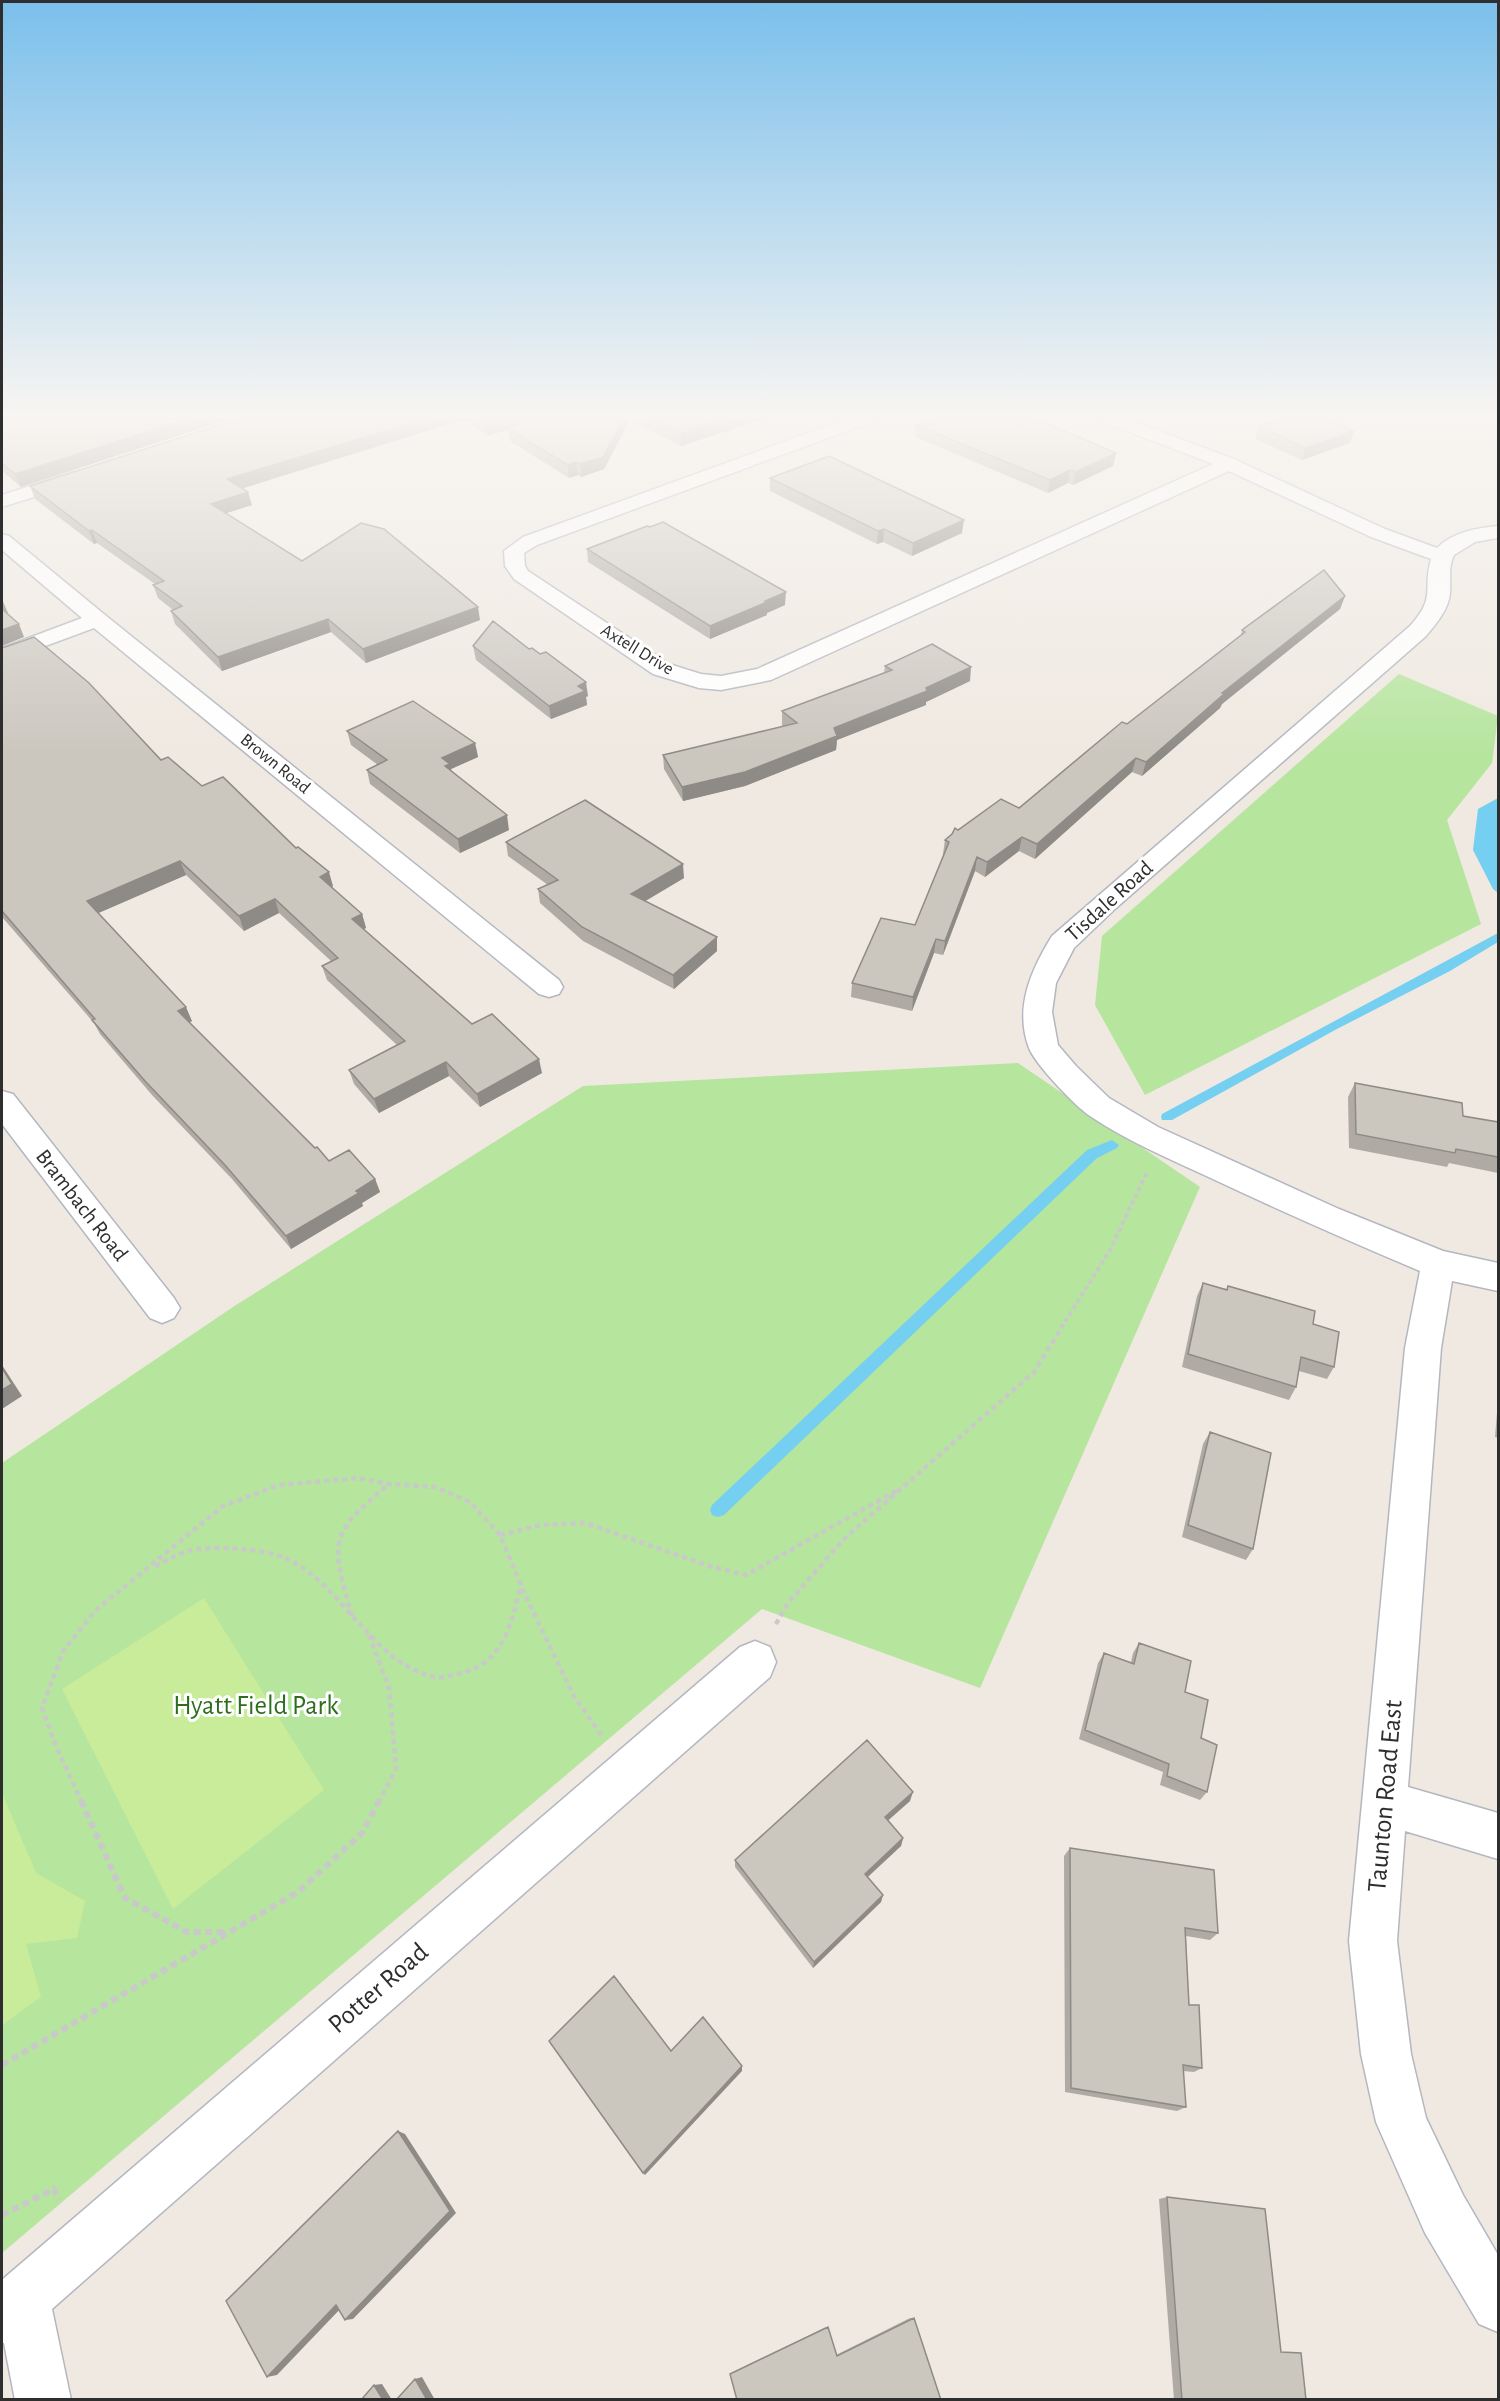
<svg xmlns="http://www.w3.org/2000/svg" width="1500" height="2401" font-family="'Alegreya Sans',sans-serif">
<style>
.green{fill:#b6e59e}
.pitch{fill:#c9ec9a}
.water{fill:#75cff0}
.lines{fill:none;stroke-linecap:round;stroke-linejoin:round}
.stream{fill:#75cff0;fill-rule:evenodd}
.minor-casing{stroke:#b4b7c1;stroke-width:3}
.path-far2{stroke:#c9c9c9;stroke-width:4;stroke-dasharray:4.5 3;stroke-linecap:butt}
.path-far1{stroke:#c9c9c9;stroke-width:4.5;stroke-dasharray:5 4;stroke-linecap:butt}
.path{stroke:#c9c9c9;stroke-width:6;stroke-dasharray:7 4.5;stroke-linecap:butt}
.minor{fill:#fff;fill-rule:evenodd}
.wall{fill:#afaba4}
.shaded-wall{fill:#8e8b86}
.building{fill:#cbc7bf;stroke:#8e8b86;stroke-width:1.5}
.labels{text-anchor:middle;dominant-baseline:central;stroke-width:6;stroke-linejoin:round;paint-order:stroke}
.far-street-label{font-size:18px;fill:#2e2e2e;stroke:#fff}
.street-label{font-size:22px;fill:#2e2e2e;stroke:#fff}
.near-park-label{font-size:27px;fill:#2c6e1b;stroke:#fff}
.near-street-label{font-size:27px;fill:#2e2e2e;stroke:#fff}
</style>
<rect width="100%" height="100%" fill="#efe9e1"/>
<path class="green" d="M1399 674 1498 716 1492 763 1447 820 1481 924 1145 1095 1095 1005 1102 936Z
M1018 1063 1200 1187 980 1688 762 1609 2 2253V1463L236 1305 583 1086Z"/>
<path class="pitch" d="M204 1598 324 1790 173 1909 62 1689Z
M2 1793 36 1873 85 1901 77 1938 26 1944 41 1997 2 2025Z"/>
<path class="water" d="M1498 798V893L1493 889 1473 850 1478 809Z"/>
<g class="lines">
<path class="stream" d="M1498 933V942L1450 971 1335 1030 1172 1120H1162L1161 1117 1162 1114Z
M1112 1140 1119 1145 1117 1148 1097 1158 724 1515 718 1517 712 1515 710 1510 712 1505 1087 1150Z"/>
<defs>
<path id="minor" d="M849 418H874L871 422 537 545 524 553 525 566 528 571 669 664 701 674 721 676 757 669 1213 464 1104 422 1101 418H1125L1236 460 1385 529 1437 548C1453 532 1477 528 1498 526V538L1475 542 1454 555C1448 568 1451 578 1450 593 1449 609 1436 624 1426 636L1116 908 1074 948 1056 983 1052 1012 1058 1045 1076 1066 1109 1098 1158 1127 1339 1209 1443 1251 1498 1263V1291L1452 1281 1441 1348 1408 1787 1498 1813V1859L1405 1831 1397 1941 1411 2054 1426 2118 1463 2195 1498 2255V2332L1479 2324 1425 2233 1376 2122 1361 2054 1349 1941 1405 1348 1420 1271C1351 1242 1283 1212 1215 1180 1172 1160 1129 1142 1090 1116 1075 1106 1035 1064 1029 1048 1014 1008 1031 970 1052 936L1410 626C1437 596 1422 591 1431 559L1371 537 1229 471 771 680 721 690 699 688 653 674 514 579 505 566 504 551 523 537Z
M74 472 81 474 83 478 81 482 2 507V495Z
M2 534 9 536 105 615 559 980 563 987 559 994 549 997 539 994 94 628 2 662V648L82 618 2 550Z
M2 1091 13 1094 174 1298 180 1308 174 1318 162 1323 150 1318 2 1124Z
M755 1641 770 1647 776 1662 770 1677 52 2309 71 2400H15L4 2343H2L3 2279 740 1647Z"/>
</defs>
<use href="#minor" class="minor-casing"/>
<path class="path-far2" d="M1061 1328 1110 1250 1147 1172"/>
<path class="path-far1" d="M500 1535 541 1525 585 1523 709 1566 746 1575 896 1491
M155 1566C166 1561 177 1554 188 1551 210 1545 263 1549 283 1557 342 1581 371 1664 435 1677 442 1679 451 1675 457 1674 505 1664 511 1624 521 1584
M352 1616C331 1541 327 1536 389 1484
M776 1624 788 1603 846 1537 1034 1372 1062 1327
M369 1635 389 1688 396 1769 378 1803
M82 1803 55 1744 42 1708 63 1651 95 1611 223 1506 279 1485 358 1478 389 1484 435 1487 470 1502 500 1535 526 1597 574 1696 601 1735"/>
<path class="path" d="M81 1801 125 1898 187 1932H225
M2 2065 298 1892 362 1833 379 1801
M2 2215 54 2189 59 2200"/>
<use href="#minor" class="minor"/>
</g>
<path class="wall" d="M2 418H232L21 487 2 471Z
M241 418H766L681 446 630 420 604 469 581 477 578 475 569 478 510 441 508 429 487 436 467 421 446 425 242 488 252 505 226 513 302 561 480 620 366 663 331 632 222 671 175 624 171 611 173 610 158 598 153 585 155 584 97 543 94 544 35 499 30 486Z
M916 425 1116 453 1113 466 1073 485 1068 483 1048 493 915 437Z
M1259 426 1354 431 1350 443 1302 460 1255 439Z
M770 478 962 533 912 556 883 542 877 544 770 491Z
M587 549 785 605 767 613V615L710 639 588 562Z
M1345 596 1340 609 1222 704 1220 708 1142 776 1132 772 1035 859 1019 851 985 877 975 871 943 955 934 953 912 1011 851 997 852 983 915 925 944 854H943L945 840 958 830 1019 808 1241 635 1242 630Z
M473 646 588 696 586 697 587 705 551 719 476 660Z
M2 648 161 760 202 786 333 886 332 887 362 914 366 928 364 929 472 1024 542 1073 480 1107 449 1076 379 1113 354 1084 349 1070 397 1045 327 980 322 966 331 961 279 913 244 931 186 875 98 913 192 1021 189 1023 315 1148 329 1161 375 1179 380 1192 362 1203 363 1206 291 1249 232 1179 152 1095 100 1034 94 1023 2 917Z
M885 666 970 681 926 702V705L837 740 836 750 745 786 683 801 664 769 663 755 783 727 782 725V711L884 673Z
M347 731 475 743 478 757 451 769 452 772 509 830 460 853 370 784 367 770 378 765 351 745Z
M506 842 684 878 645 901 717 951 674 989 583 941 540 903 538 889 548 885 508 856Z
M1355 1083 1463 1116 1498 1122V1173L1449 1163 1447 1167 1349 1148 1348 1097Z
M1203 1283 1227 1289 1228 1286 1313 1324 1334 1367 1327 1379 1299 1371 1296 1387 1289 1400 1182 1367 1197 1296Z
M1498 1400V1438L1495 1437Z
M1210 1432 1253 1549 1246 1560 1182 1537 1203 1444Z
M1139 1643 1185 1692 1201 1738 1207 1792 1200 1800 1160 1785 1163 1772 1079 1739 1098 1663 1104 1653 1131 1662 1133 1653Z
M910 1801 888 1820 903 1838 901 1846 868 1877 883 1895 881 1902 813 1968 735 1867V1860Z
M1070 1848 1218 1933 1210 1940 1186 1936 1189 2005 1202 2068 1194 2072 1183 2071 1186 2107 1177 2111 1065 2092 1064 1856Z
M1167 2197 1281 2352 1306 2400H1174L1159 2199Z
M910 2318H914L941 2400 730 2374 731 2373 826 2327H828L836 2355Z"/>
<path class="shaded-wall" d="M190 418H232L21 487 15 474Z
M428 418H466L467 421 446 425 231 492 227 479Z
M503 418H544V419L487 436 485 423Z
M623 418H629L630 420 604 469 581 477 580 464Z
M728 418H766L681 446V433Z
M1354 431 1350 443 1302 460 1305 448Z
M1116 453 1113 466 1073 485 1076 472Z
M576 462 578 475 569 478 568 465Z
M1070 470 1068 483 1048 493 1050 480Z
M248 492 252 505 214 517 211 504Z
M964 520 962 533 912 556 913 543Z
M884 529 883 542 877 544 878 531Z
M92 530 97 543 94 544 89 531Z
M786 592 785 605 767 613V615L710 639V626Z
M1345 596 1340 609 1222 704 1220 708 1142 776 1146 762 1222 693Z
M2 599 8 613 2 615Z
M478 607 480 620 366 663 363 649Z
M328 619 331 632 222 671 218 657Z
M19 624 24 637 2 646V630Z
M971 667 970 681 926 702V705L837 740 836 750 745 786 683 801 682 787 834 728 926 688Z
M586 682 588 696 586 697 587 705 551 719 549 706 578 686Z
M475 743 478 757 451 769 453 778 448 780 442 758Z
M1136 758 1132 772 1035 859 1037 844Z
M507 815 509 830 460 853 458 839Z
M1022 837 1019 851 985 877 987 862Z
M977 857 975 871 943 955 945 941Z
M180 861 186 875 94 915 87 901Z
M683 864 684 878 632 909 631 894Z
M329 872 333 886 324 891 320 877Z
M275 899 279 913 244 931 239 916Z
M362 914 366 928 356 933 352 919Z
M717 937V951L674 989 673 975Z
M936 939 934 953 912 1011 913 997Z
M186 1007 192 1021 184 1025 178 1011Z
M539 1059 542 1073 480 1107 477 1094Z
M446 1062 449 1076 379 1113 374 1099Z
M375 1179 380 1192 362 1203 363 1206 291 1249 286 1236Z
M2 1365 22 1396 2 1409Z
M913 1792 910 1801 883 1825 885 1817Z
M903 1838 901 1846 863 1881 865 1874Z
M883 1895 881 1902 813 1968 814 1962Z
M742 2066V2071L645 2175 643 2173Z
M398 2131 405 2134 456 2213 353 2319 345 2320Z
M336 2305H344L277 2375 267 2377Z
M422 2377 435 2400H427L415 2379Z
M382 2384 392 2400H383L374 2385Z"/>
<path class="building" d="M2 418H190L15 474 2 463Z
M241 418H428L227 479 248 492 211 504 302 561 361 523 384 529 478 607 363 649 328 619 218 657 171 611 182 606 153 585 164 581 92 530 89 531 30 486Z
M478 418H503L485 423Z
M525 418H623L603 457 580 464 576 462 568 465 508 429Z
M649 418H728L681 433Z
M935 418H1034L1116 453 1076 472 1070 470 1050 480 916 425Z
M1284 418H1324L1354 431 1305 448 1259 426Z
M829 456 964 520 913 543 884 529 878 531 770 478Z
M663 522 786 592 765 601 767 602 710 626 587 549 647 526 650 527Z
M1324 570 1345 596 1222 693 1224 694 1146 762 1136 758 1037 844 1022 837 987 862 977 857 945 941 936 939 913 997 852 983 881 918 915 925 949 842 945 840 952 834 955 828 958 830 1001 799 1019 808 1122 722 1127 724 1245 632 1242 630Z
M2 609 19 624 2 630Z
M493 621 529 649 532 648 540 654 546 652 586 682 578 686 585 691 549 706 473 646Z
M34 637 89 683 161 760 168 757 202 786 223 777 296 848 298 847 329 872 320 877 362 914 352 919 472 1024 492 1014 539 1059 477 1094 446 1062 374 1099 349 1070 405 1041 322 966 338 958 275 899 239 916 180 861 87 901 186 1007 178 1011 315 1148 317 1147 329 1161 349 1150 375 1179 356 1191 359 1193 286 1236 225 1165 145 1081 92 1020 95 1019 2 911V648Z
M932 644 971 667 926 688 927 691 834 728 837 736 745 772 682 787 663 755 797 723 782 711 892 670 885 666Z
M413 701 475 743 442 758 450 764 445 766 507 815 458 839 367 770 387 760 347 731Z
M585 800 683 864 631 894 717 937 673 975 582 927 538 889 558 880 506 842Z
M1355 1083 1462 1103 1463 1116 1498 1122V1157L1456 1149 1455 1153 1356 1134Z
M1203 1283 1227 1290 1228 1286 1315 1311 1313 1324 1339 1332 1334 1367 1301 1357 1296 1387 1188 1354Z
M2 1368 12 1384 2 1390Z
M1210 1432 1271 1453 1253 1549 1188 1525Z
M1139 1643 1191 1661 1185 1692 1208 1700 1201 1738 1217 1745 1207 1792 1167 1776 1169 1764 1085 1730 1104 1653 1134 1664Z
M867 1740 913 1792 885 1817 903 1838 865 1874 883 1895 814 1962 735 1860Z
M1070 1848 1214 1870 1218 1933 1185 1928 1189 2005H1199L1202 2068 1183 2065 1186 2107 1071 2088Z
M614 1976 671 2051 703 2017 742 2066 643 2173 549 2041Z
M398 2131 450 2211 345 2320 336 2305 267 2377 226 2301Z
M1167 2197 1265 2209 1281 2352 1301 2353 1306 2400H1182Z
M914 2318 941 2400H737L730 2374 828 2327 837 2356Z
M415 2379 427 2400H396Z
M374 2385 383 2400H361Z"/>
<linearGradient id="sky" x2="0" y2="1"><stop stop-color="#7abfeb"/><stop offset="0.55" stop-color="#f8f5f2"/><stop offset="1" stop-color="#f8f5f2" stop-opacity="0"/></linearGradient>
<rect width="1500" height="754" fill="url(#sky)"/>
<g class="labels">
<g class="far-street-label">
<text transform="translate(637 650) rotate(31)">Axtell Drive</text>
<text transform="translate(275 764) rotate(39)">Brown Road</text>
</g>
<g class="street-label">
<text transform="translate(1109 901) rotate(-42)">Tisdale Road</text>
<text transform="translate(82 1205) rotate(52)">Brambach Road</text>
</g>
<g class="near-park-label">
<text x="256" y="1705">Hyatt Field Park</text>
</g>
<g class="near-street-label">
<text transform="translate(1385 1796) rotate(-85)">Taunton Road East</text>
<text transform="translate(378 1988) rotate(-41)">Potter Road</text>
</g>
</g>
<rect width="1500" height="2401" fill="none" stroke="#2e2e2e" stroke-width="6"/>
</svg>
